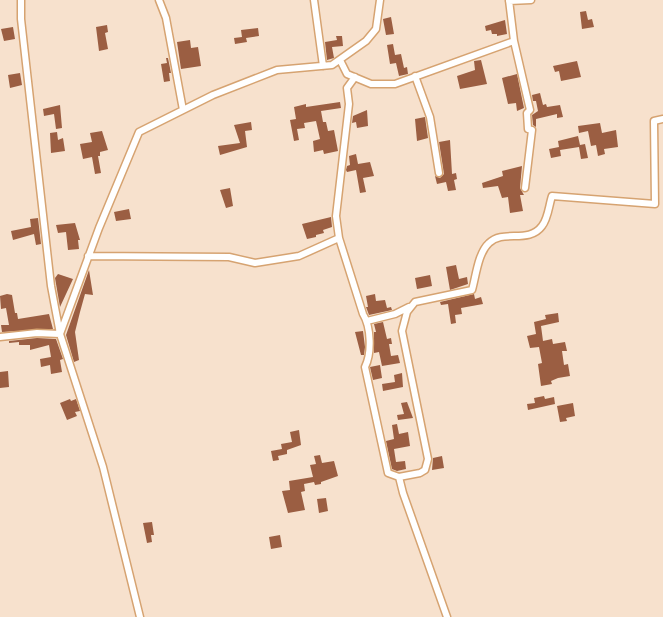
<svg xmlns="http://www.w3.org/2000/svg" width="663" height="617" font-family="'Golos Text',sans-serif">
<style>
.building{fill:#9b5e42}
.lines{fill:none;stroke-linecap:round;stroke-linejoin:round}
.minor-casing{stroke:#d6a371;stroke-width:9}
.minor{stroke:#fff;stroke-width:6}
</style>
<rect width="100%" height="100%" fill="#f7e1cd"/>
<path class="building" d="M586 11 588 20 592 19 594 27 582 29 580 12Z
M391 17 394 34 386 35 383 19Z
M505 20 507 34 497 36V34H492L491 30 486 31 485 26Z
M107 25 108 32 105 33 108 49 99 51 96 27Z
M13 27 15 39 4 41 1 29Z
M258 28 259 36 246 38 247 42 235 44 234 38 242 37 241 30Z
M336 36H342L343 46 332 47 334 58 327 60 325 42 337 40Z
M190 40 191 48 198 47 201 66 181 69 177 42Z
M393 44 395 55 401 54 404 68 407 67 408 74 399 76 396 63 390 64 387 45Z
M166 58H168L171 73H169L170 81 164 82 161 64 167 63Z
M481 60 487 84 460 89 457 76 475 70 474 61Z
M577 61 581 77 561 81 559 71 555 72 553 66Z
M20 73 22 85 10 88 8 75Z
M517 74 524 108 517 111 516 103 508 104 502 78Z
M540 93 543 105 546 104 547 107 560 105 563 117 557 118V114L536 119V127L533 125 532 115 538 111 536 101H533L532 95Z
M340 102 341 108 321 111 323 122H326L328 131 334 130 338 151 324 154 323 150 314 152 313 141 320 139 316 121 304 123 305 128 297 129 299 140 294 141 290 120 296 119 294 107 306 104V107Z
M60 105 62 128 56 129 54 114 44 116 43 109Z
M367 110 368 126 357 128 356 122 352 123 353 116Z
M425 117 428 138 417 141 415 119Z
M251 122 252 130 245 131 247 147 220 155 218 146 240 143 234 125Z
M600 123 602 133 616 130 618 147 604 149 605 154 598 156 596 145 591 146 588 131 579 133 578 126Z
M102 131 108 150 100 152V156H98L101 173 95 174 92 157 83 159 80 144 92 142 90 133Z
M57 132 58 140 63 138 65 151 51 153 50 133Z
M578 136 580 145 585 144 588 158 581 159 579 147 560 150 561 156 551 158 549 149 559 147 558 141Z
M450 140 452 174 456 173 457 179 454 180 456 190 448 191 446 182 437 184 435 176 440 178 444 174 439 142Z
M356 154 358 164 370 162 374 176 363 178 366 192 360 193 356 170 347 172 346 170 347 166 350 165 349 156Z
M522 166 520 188 524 195H520L523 211 510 213 508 197 502 198 498 186 483 188 482 183 503 176 502 171Z
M230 188 233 206 226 208 220 190Z
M129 209 131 219 116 221 114 212Z
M331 217 332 227 323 230 324 233 316 235V237L307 239 302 224Z
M38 218 41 244 36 245 34 234 13 240 11 231 31 227 30 219Z
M75 223 80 240H78L79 249 68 250 66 232 58 233 56 225Z
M456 265 459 279 467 277 468 284 450 290 446 267Z
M89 270 93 295 85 294 80 312 75 332 79 360 74 362 66 335Z
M58 274 73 279 60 307 55 278Z
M430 275 432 286 417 289 415 278Z
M7 294 12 295 15 313H17L18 319 49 314 53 329 2 332 1 325H9L6 308 1 309 0 296Z
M375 294 376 301 385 300 387 308 391 307 392 310 369 315 366 307H368L366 296Z
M474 294 475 299 481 297 483 304 461 308 462 314 455 315 456 323 451 324 448 304 441 305 440 302Z
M558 313 559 322 541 326 543 341 552 339 553 344 565 342 567 351H562L564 365 568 364 570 376 558 378 551 381 552 384 541 386 538 364 542 363 539 347 530 348 527 336 536 334 534 322 546 319 545 315Z
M383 322 387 339 391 338 392 344H389L391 356 398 355 400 363 382 366 379 352 374 353V332H376L374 324Z
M363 331 365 347 364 355H361L355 332Z
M37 338 56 339 63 359 60 360 62 372 51 374 50 365 41 367 40 359 51 357 49 345 30 350V345H19V342L9 343V341Z
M380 365 382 378 373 380 370 367Z
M8 371 9 387 0 388V372Z
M402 373 403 387 383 391 382 384 395 382 394 375Z
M544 396 545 399 554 397 555 404 528 410 527 404 535 403 534 398Z
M70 399 71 401 76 399 80 411 75 412 77 416 67 420 60 403Z
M407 402 413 418 398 420 397 415 404 414 401 403Z
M573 403 575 416 566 418 567 421 560 422 557 406Z
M397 424 399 434 408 432 410 446 394 449 396 462 405 461 406 469 397 471 392 469 386 441 394 439 392 425Z
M299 430 301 445 287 450V454L278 456 279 460 273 461 271 451 282 449 281 444 292 442 290 432Z
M320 455 322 463 334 461 338 476 321 482V484L315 485 314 482 304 484 305 491 301 492 305 510 288 513 282 491 290 490 289 481 313 477 310 465 316 464 314 456Z
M442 456 444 468 432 470 433 458Z
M326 498 328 511 319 513 317 499Z
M152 522 154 535H151L152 542 147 543 143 523Z
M280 535 282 547 271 549 269 537Z"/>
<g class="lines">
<defs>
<path id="minor" d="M159 0 166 18 183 110
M314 0 323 66
M509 1 531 0
M514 41 530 110 527 113 528 129 532 130 525 188
M340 60 347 74 371 84H395L514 41 509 0
M415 76 430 117 439 173
M355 77 347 88 349 104 336 216 339 238 363 314C371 327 372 353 365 367L388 473 399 477
M88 256 229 257 255 263 299 256 339 238
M367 321 395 314 409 307
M0 337 37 333 60 334 51 286 21 19V0
M140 617 103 467 60 334 99 228 139 132 213 95 277 70 332 65 366 41 376 29 380 0
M447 617 403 493 399 477 420 473 425 470 428 459 402 331 407 312 415 302 472 290C476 276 478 253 489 243 503 229 529 244 542 226 548 219 549 205 552 196L655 204 654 121 663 119"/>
</defs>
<use href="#minor" class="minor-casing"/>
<use href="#minor" class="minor"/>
</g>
</svg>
